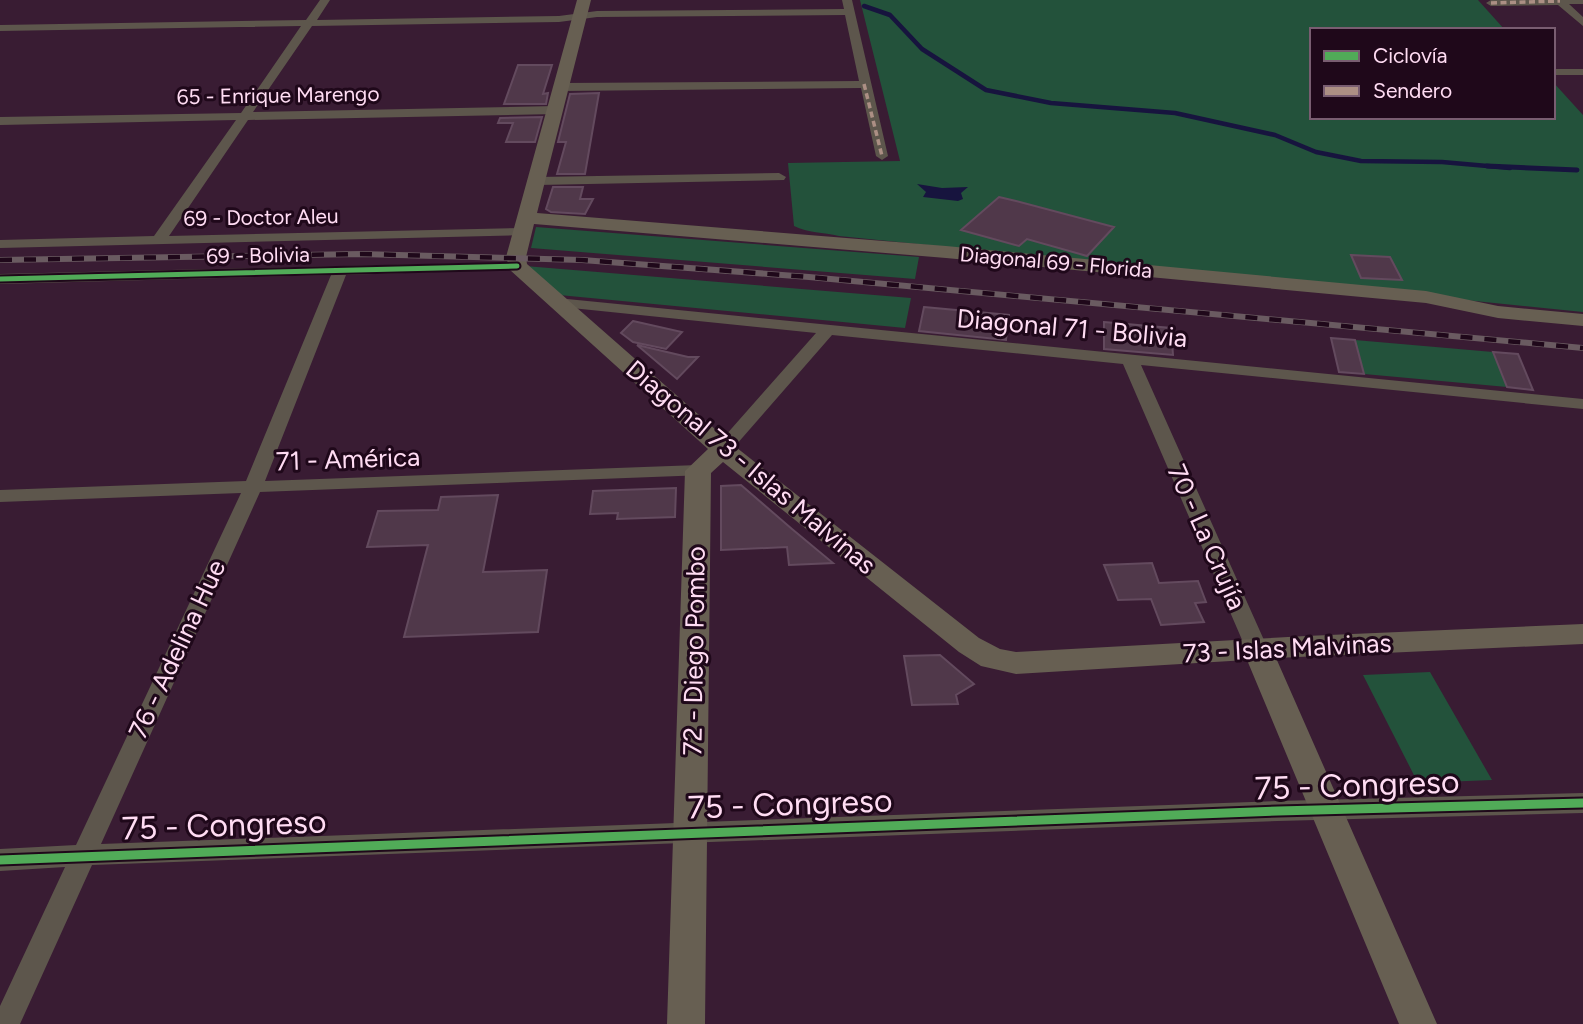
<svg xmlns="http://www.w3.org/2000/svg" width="1583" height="1024" font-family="Figtree,sans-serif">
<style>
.green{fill:#23523b}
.water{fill:#17143e}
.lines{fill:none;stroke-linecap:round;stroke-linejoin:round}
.stream-far1{stroke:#17143e;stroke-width:4.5}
.stream{stroke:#17143e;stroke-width:5}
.building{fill:#50384a;stroke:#634a5e;stroke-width:2}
.street{fill:#5d564c;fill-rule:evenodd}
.secondary{fill:#675f52;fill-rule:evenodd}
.rail-casing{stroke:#6a5b61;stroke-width:6}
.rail{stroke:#1f081a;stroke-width:4.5;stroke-dasharray:12;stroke-linecap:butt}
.quiet{stroke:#ac8f84;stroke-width:3.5;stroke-dasharray:6 3.5;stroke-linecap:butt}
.cycleway-far1-casing{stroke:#1f081a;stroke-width:9}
.cycleway-casing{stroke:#1f081a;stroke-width:13}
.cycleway-far1{stroke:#51ab58;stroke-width:5}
.cycleway{stroke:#51ab58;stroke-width:9}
.labels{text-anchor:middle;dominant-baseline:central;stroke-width:6;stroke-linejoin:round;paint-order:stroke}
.far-street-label{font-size:21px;fill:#ffdcf3;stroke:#1f081a}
.street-label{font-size:26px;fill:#ffdcf3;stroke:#1f081a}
.near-street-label{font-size:32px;fill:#ffdcf3;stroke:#1f081a}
</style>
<rect width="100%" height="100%" fill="#391c33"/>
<path class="green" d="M860 0H1478L1505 30H1312V117H1553V82L1583 115V312L839 236C823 232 808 233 794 226L788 163 900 161Z
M536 227 919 257 915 279 531 248Z
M525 266 911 298 905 328 559 295Z
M1355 340 1493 352 1507 387 1364 374Z
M1430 672 1492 780 1418 783 1363 675Z"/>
<path class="water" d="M917 184 942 188 968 187 961 193 963 199 958 201 923 197 926 192Z"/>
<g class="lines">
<path class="stream-far1" d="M864 6 890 15 922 49 986 90 1051 103 1175 113 1275 135 1316 152 1361 161 1442 162 1510 168"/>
<path class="stream" d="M1487 166 1577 170"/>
</g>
<path class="building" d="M518 65H552L543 94 548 93 546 104H504Z
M599 93 585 174H557L566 142H558L570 94Z
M542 117 535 142H506L513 123H498L500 118Z
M553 187H583L580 199H593L585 214 551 212 546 209Z
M999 197 1016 201 1114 227 1087 256 1027 239 1019 246 961 230Z
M1351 255 1390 257 1402 280 1361 278Z
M924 307 1009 315 1006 340 919 331Z
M633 321 682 332 666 349 633 342 621 333Z
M1104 322 1171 328 1173 355 1104 349Z
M1331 338 1355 340 1364 374 1339 372Z
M637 345 688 357H698L677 379Z
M1493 352 1518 354 1533 390 1507 387Z
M741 485 792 529 833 563 789 565 787 547 721 550V486Z
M676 488 675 517 617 519 618 513 590 514 593 491Z
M498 495 483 572 547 570 538 632 404 637 428 545 367 547 378 511 438 510 441 497Z
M1152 563 1159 583 1198 581 1206 602 1195 603 1204 622 1161 625 1151 599 1118 600 1104 565Z
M940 655 974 684 956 695 958 704 912 705 904 656Z"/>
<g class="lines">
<path class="street" d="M320 0H330L317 20 559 16 597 11 844 9 842 0H852L888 156 882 160 876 156 861 88 562 91 556 87 562 83 859 81 845 15 597 17 559 22 312 26 253 112 556 106 562 110 556 114 248 120 169 236 523 228 530 232 528 235 0 248V240L154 236 236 120 0 125V117L241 113 301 26 0 31V25L306 20Z
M1583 0V4H1569L1583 17V26L1558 5 1491 6 1486 3 1491 0Z
M1553 69H1583V75H1555Z
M779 173 786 177 784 180 538 185 531 181 538 177Z
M517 262 524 266 522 269 346 275 265 481 698 465 707 471 705 475 260 492 101 844 1278 801 1583 793V813L1278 821 92 865 20 1024H0V1006L65 867 0 871V849L76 845 241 493 0 502V490L246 481 331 275 0 284V274Z
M557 298 1583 399V409L1141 365 1268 649 1265 654 1257 657 1249 654 1246 649 1123 364 832 335 729 453 723 454 714 449 717 445 816 333 552 306 549 303Z"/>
<path class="secondary" d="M577 0H591L537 213 946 246 1426 291 1498 306 1583 314V326L1498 318 1426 303 946 258 534 224 526 257 527 264 732 444 979 638 1000 649 1016 652 1306 636 1583 624V644L1276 658 1437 1024H1399L1247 660 1016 674 981 666 959 652 723 462 711 473 705 1024H667L685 471 708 449 510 270 506 257Z"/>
<defs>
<path id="rail" d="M0 260 361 254 582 260 809 277 1583 348"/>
</defs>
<use href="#rail" class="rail-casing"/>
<use href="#rail" class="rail"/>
<path class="quiet" d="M1491 3 1560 1
M864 84 882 156"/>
<defs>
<path id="cycleway-far1" d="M0 279 517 266"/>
<path id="cycleway" d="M0 860 1278 811 1583 803"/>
</defs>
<use href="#cycleway-far1" class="cycleway-far1-casing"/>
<use href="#cycleway" class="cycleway-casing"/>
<use href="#cycleway-far1" class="cycleway-far1"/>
<use href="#cycleway" class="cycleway"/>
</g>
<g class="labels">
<g class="far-street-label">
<text transform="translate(278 95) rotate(-1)">65 - Enrique Marengo</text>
<text transform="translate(261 217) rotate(-1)">69 - Doctor Aleu</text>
<text transform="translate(258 255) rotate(-1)">69 - Bolivia</text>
<text transform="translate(1056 262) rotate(5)">Diagonal 69 - Florida</text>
</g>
<g class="street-label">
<text transform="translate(1072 328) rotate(5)">Diagonal 71 - Bolivia</text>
<text transform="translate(348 459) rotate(-2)">71 - América</text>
<text transform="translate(751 467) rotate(40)">Diagonal 73 - Islas Malvinas</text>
<text transform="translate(1207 537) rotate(66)">70 - La Crujía</text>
<text transform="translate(1287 648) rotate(-3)">73 - Islas Malvinas</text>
<text transform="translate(177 649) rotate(-65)">76 - Adelina Hue</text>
<text transform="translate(694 651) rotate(-89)">72 - Diego Pombo</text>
</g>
<g class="near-street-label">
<text transform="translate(1357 785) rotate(-2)">75 - Congreso</text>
<text transform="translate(790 804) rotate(-2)">75 - Congreso</text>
<text transform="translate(224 825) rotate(-2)">75 - Congreso</text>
</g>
</g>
<rect x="1310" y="28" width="245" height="91" fill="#1f081a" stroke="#795d71" stroke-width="2"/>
<rect x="1324" y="51" width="35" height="10" fill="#51ab58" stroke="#795d71" stroke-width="2"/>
<text x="1373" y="63" font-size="21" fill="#ffdcf3">Ciclovía</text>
<rect x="1324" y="86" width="35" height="10" fill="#ac8f84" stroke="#795d71" stroke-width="2"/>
<text x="1373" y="98" font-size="21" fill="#ffdcf3">Sendero</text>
</svg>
